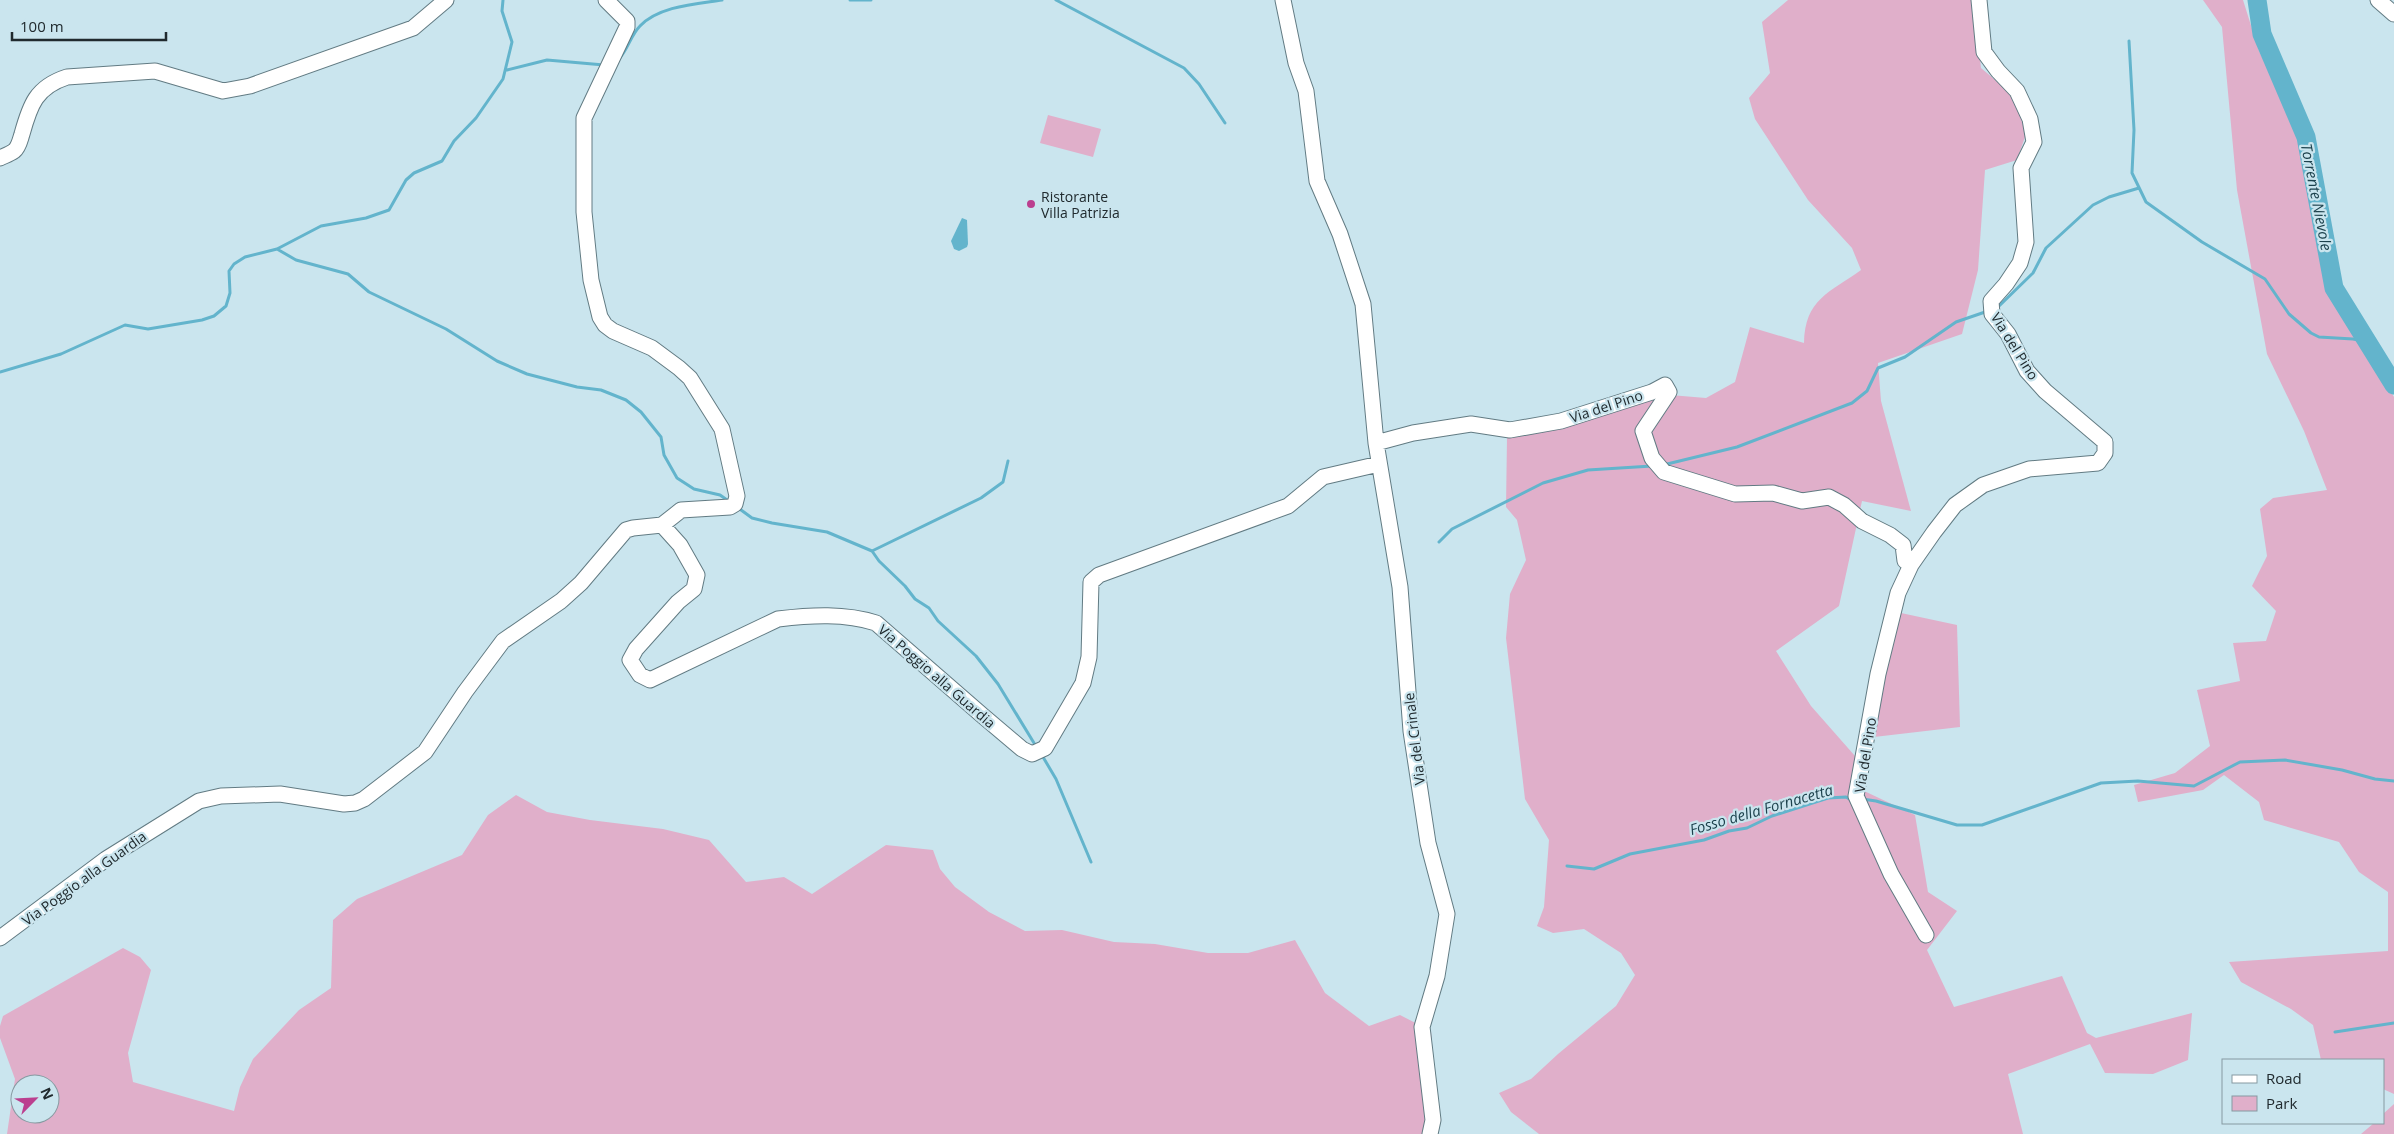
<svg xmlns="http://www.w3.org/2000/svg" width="2394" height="1134" font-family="'Open Sans',sans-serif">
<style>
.green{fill:#e0afca;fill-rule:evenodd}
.water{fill:#63b4cc}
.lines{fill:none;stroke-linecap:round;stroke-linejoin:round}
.stream{stroke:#63b4cc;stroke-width:3}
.river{stroke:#63b4cc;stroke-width:19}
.minor-casing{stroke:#627b83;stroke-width:17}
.minor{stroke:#fff;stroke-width:15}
.poi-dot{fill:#bb3f8f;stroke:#cae5ee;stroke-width:2}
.labels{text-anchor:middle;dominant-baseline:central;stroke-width:4.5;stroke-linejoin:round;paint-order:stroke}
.poi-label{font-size:14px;fill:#202a2e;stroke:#cae5ee;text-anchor:start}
.street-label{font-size:14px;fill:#202a2e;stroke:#cae5ee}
.water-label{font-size:15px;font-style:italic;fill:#1d424d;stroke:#cae5ee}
</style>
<rect width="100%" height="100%" fill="#cae5ee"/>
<path class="green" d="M1788 0H1974L1981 68 2013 95 2026 134 2017 160 1985 170 1978 270 1962 334 1878 363 1881 401 1911 511 1862 501 1839 606 1776 651 1811 706 1855 756 1887 610 1957 625 1960 727 1874 737 1862 790 1915 815 1928 892 1957 911 1927 950 1954 1007 2062 976 2087 1033 2096 1038 2192 1013 2188 1060 2153 1074 2105 1073 2090 1044 2008 1074 2023 1134H1539L1511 1112 1499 1093 1531 1079 1558 1054 1616 1006 1635 975 1621 953 1584 929 1553 933 1537 926 1544 907 1549 840 1525 799 1506 638 1510 594 1526 560 1517 520 1506 507 1507 438 1562 428 1658 394 1706 398 1735 382 1750 327 1804 343C1805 299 1829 293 1861 270L1852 248 1808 200 1755 119 1749 98 1770 73 1762 22Z
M2203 0H2243L2259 51 2294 123 2325 281 2394 397V1094L2383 1089V1060H2321L2313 1025 2291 1009 2241 982 2229 962 2388 951V892L2359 872 2339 842 2264 820 2259 802 2224 775 2203 790 2138 802 2134 785 2175 773 2210 746 2197 690 2240 681 2233 643 2266 641 2276 611 2252 586 2267 556 2260 509 2273 498 2327 490 2304 431 2267 354 2237 190 2222 27Z
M1048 115 1101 129 1093 157 1040 143Z
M516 795 547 812 590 820 663 829 709 840 746 882 784 877 812 894 886 845 933 850 940 869 955 887 989 912 1025 931 1062 930 1114 942 1155 944 1208 953H1248L1295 940 1325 993 1369 1026 1400 1015 1431 1031 1438 1124 1436 1134H7L15 1079 0 1038V1026L3 1016 123 948 140 957 151 970 128 1053 133 1082 234 1111 240 1087 253 1059 299 1010 331 988 333 920 357 899 462 855 488 815ZM20 1084H50V1114H20Z
M2394 1104V1134H2361L2374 1123H2383V1114Z"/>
<path class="water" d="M962 218 967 220 968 244 967 247 959 251 954 249 951 241Z"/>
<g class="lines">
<path class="stream" d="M850 0H871
M1056 0 1184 68 1199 84 1225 123
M2129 41 2134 130 2132 173 2146 202 2202 242 2265 279 2289 314 2311 333 2319 337 2353 339 2368 342
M619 59C628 49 631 35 640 26 659 6 696 4 722 0
M507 70 547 60 604 65
M277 249 296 260 348 274 369 292 446 329 497 361 527 374 577 387 601 390 626 400 641 412 661 437 664 455 677 478 694 489 720 495 730 502
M1996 309 2033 273 2046 248 2093 205 2109 197 2139 188
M0 372 61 354 125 325 148 329 202 320 214 316 226 306 230 293 229 271 234 264 245 257 277 249 321 226 366 218 389 210 406 180 414 173 442 161 454 141 476 118 503 79 512 42 502 11 503 0
M1663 465 1737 447 1852 403 1867 391 1878 368 1905 357 1956 322 1988 311
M737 507 752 518 772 523 827 532 872 551 879 561 905 586 915 599 929 608 938 621 976 656 998 684 1034 743
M1439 542 1452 529 1543 483 1588 470 1652 466
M872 551 981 498 1003 482 1008 461
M1043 757 1056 779 1091 862
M1862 799 1876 801 1957 825H1982L2101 783 2138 781 2194 786 2240 762 2285 760 2342 770 2375 779 2394 781
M1567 866 1594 869 1630 854 1704 840 1729 831 1747 828 1772 816 1828 798 1846 797 1851 800
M2335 1032 2394 1023"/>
<path class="river" d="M2257 0 2262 34 2306 137 2334 288 2394 385"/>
<defs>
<path id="minor" d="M606 0 627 21V27L584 118V212L591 280 600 317 605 325 613 331 652 348 679 368 690 378 722 429 737 496 735 504 730 507 681 510 662 525
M1283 0 1296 63 1306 91 1317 181 1340 234 1363 304 1376 443 1400 587 1411 731 1428 843 1447 914 1437 976 1422 1027 1433 1120 1430 1134
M2378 0 2394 14
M0 158C4 156 10 154 14 151 19 147 20 140 22 134 30 105 36 87 67 77L155 71 223 91 250 86 413 28 446 0
M1376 443 1413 433 1471 424 1510 430 1561 421 1652 392 1665 385 1669 392 1643 431 1652 458 1664 472 1735 494 1773 493 1802 501 1829 497 1844 505 1862 521 1890 535 1903 545 1905 561 1911 565
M1926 935 1891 874 1856 796 1878 674 1898 593 1911 565 1934 532 1955 505 1983 485 2029 469 2098 463 2105 453V442L2045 391 2027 371 2008 334 1992 314 1991 301 2006 284 2020 263 2026 242 2021 168 2034 142 2030 119 2017 91 1998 71 1984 52 1979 0
M0 938 106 859 199 801 221 796 280 794 344 804 355 803 364 799 425 752 465 692 503 641 561 601 581 583 626 530 633 528 662 525 680 545 697 575 694 589 678 602 636 649 630 660 640 675 650 680 778 619C811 615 845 613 876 623L983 716 1022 749 1032 754 1045 748 1083 683 1089 657 1091 582 1099 575 1288 506 1323 477 1379 464"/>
</defs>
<use href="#minor" class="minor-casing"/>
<use href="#minor" class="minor"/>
</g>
<circle class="poi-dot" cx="1031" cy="204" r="5"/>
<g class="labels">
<g class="poi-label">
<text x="1041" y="196">Ristorante<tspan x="1041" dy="16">Villa Patrizia</tspan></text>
</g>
<g class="street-label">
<text transform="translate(2015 346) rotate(58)">Via del Pino</text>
<text transform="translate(1606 406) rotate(-18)">Via del Pino</text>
<text transform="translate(937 676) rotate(41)">Via Poggio alla Guardia</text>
<text transform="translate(1414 739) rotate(-97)">Via del Crinale</text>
<text transform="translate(1865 755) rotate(-81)">Via del Pino</text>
<text transform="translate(84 878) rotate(-36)">Via Poggio alla Guardia</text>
</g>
<g class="water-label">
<text transform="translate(2317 197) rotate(79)">Torrente Nievole</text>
<text transform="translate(1761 809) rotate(-16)">Fosso della Fornacetta</text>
</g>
</g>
<rect x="2222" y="1059" width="162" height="65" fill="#cae5ee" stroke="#869aa1"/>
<rect x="2232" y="1075" width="25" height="8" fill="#ffffff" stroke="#869aa1"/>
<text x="2266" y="1084" font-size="15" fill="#202a2e">Road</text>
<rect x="2232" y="1096" width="25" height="15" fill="#e0afca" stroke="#869aa1"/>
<text x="2266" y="1109" font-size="15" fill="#202a2e">Park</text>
<g transform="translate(35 1099) rotate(66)"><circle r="24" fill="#cae5ee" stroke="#869aa1"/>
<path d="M0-4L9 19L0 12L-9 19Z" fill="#bb3f8f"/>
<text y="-8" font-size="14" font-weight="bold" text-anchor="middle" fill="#202a2e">N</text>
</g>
<path d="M12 32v8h154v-8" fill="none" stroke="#202a2e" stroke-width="2.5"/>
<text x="20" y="32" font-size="15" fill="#202a2e" stroke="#cae5ee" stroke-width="4" paint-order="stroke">100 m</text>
</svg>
